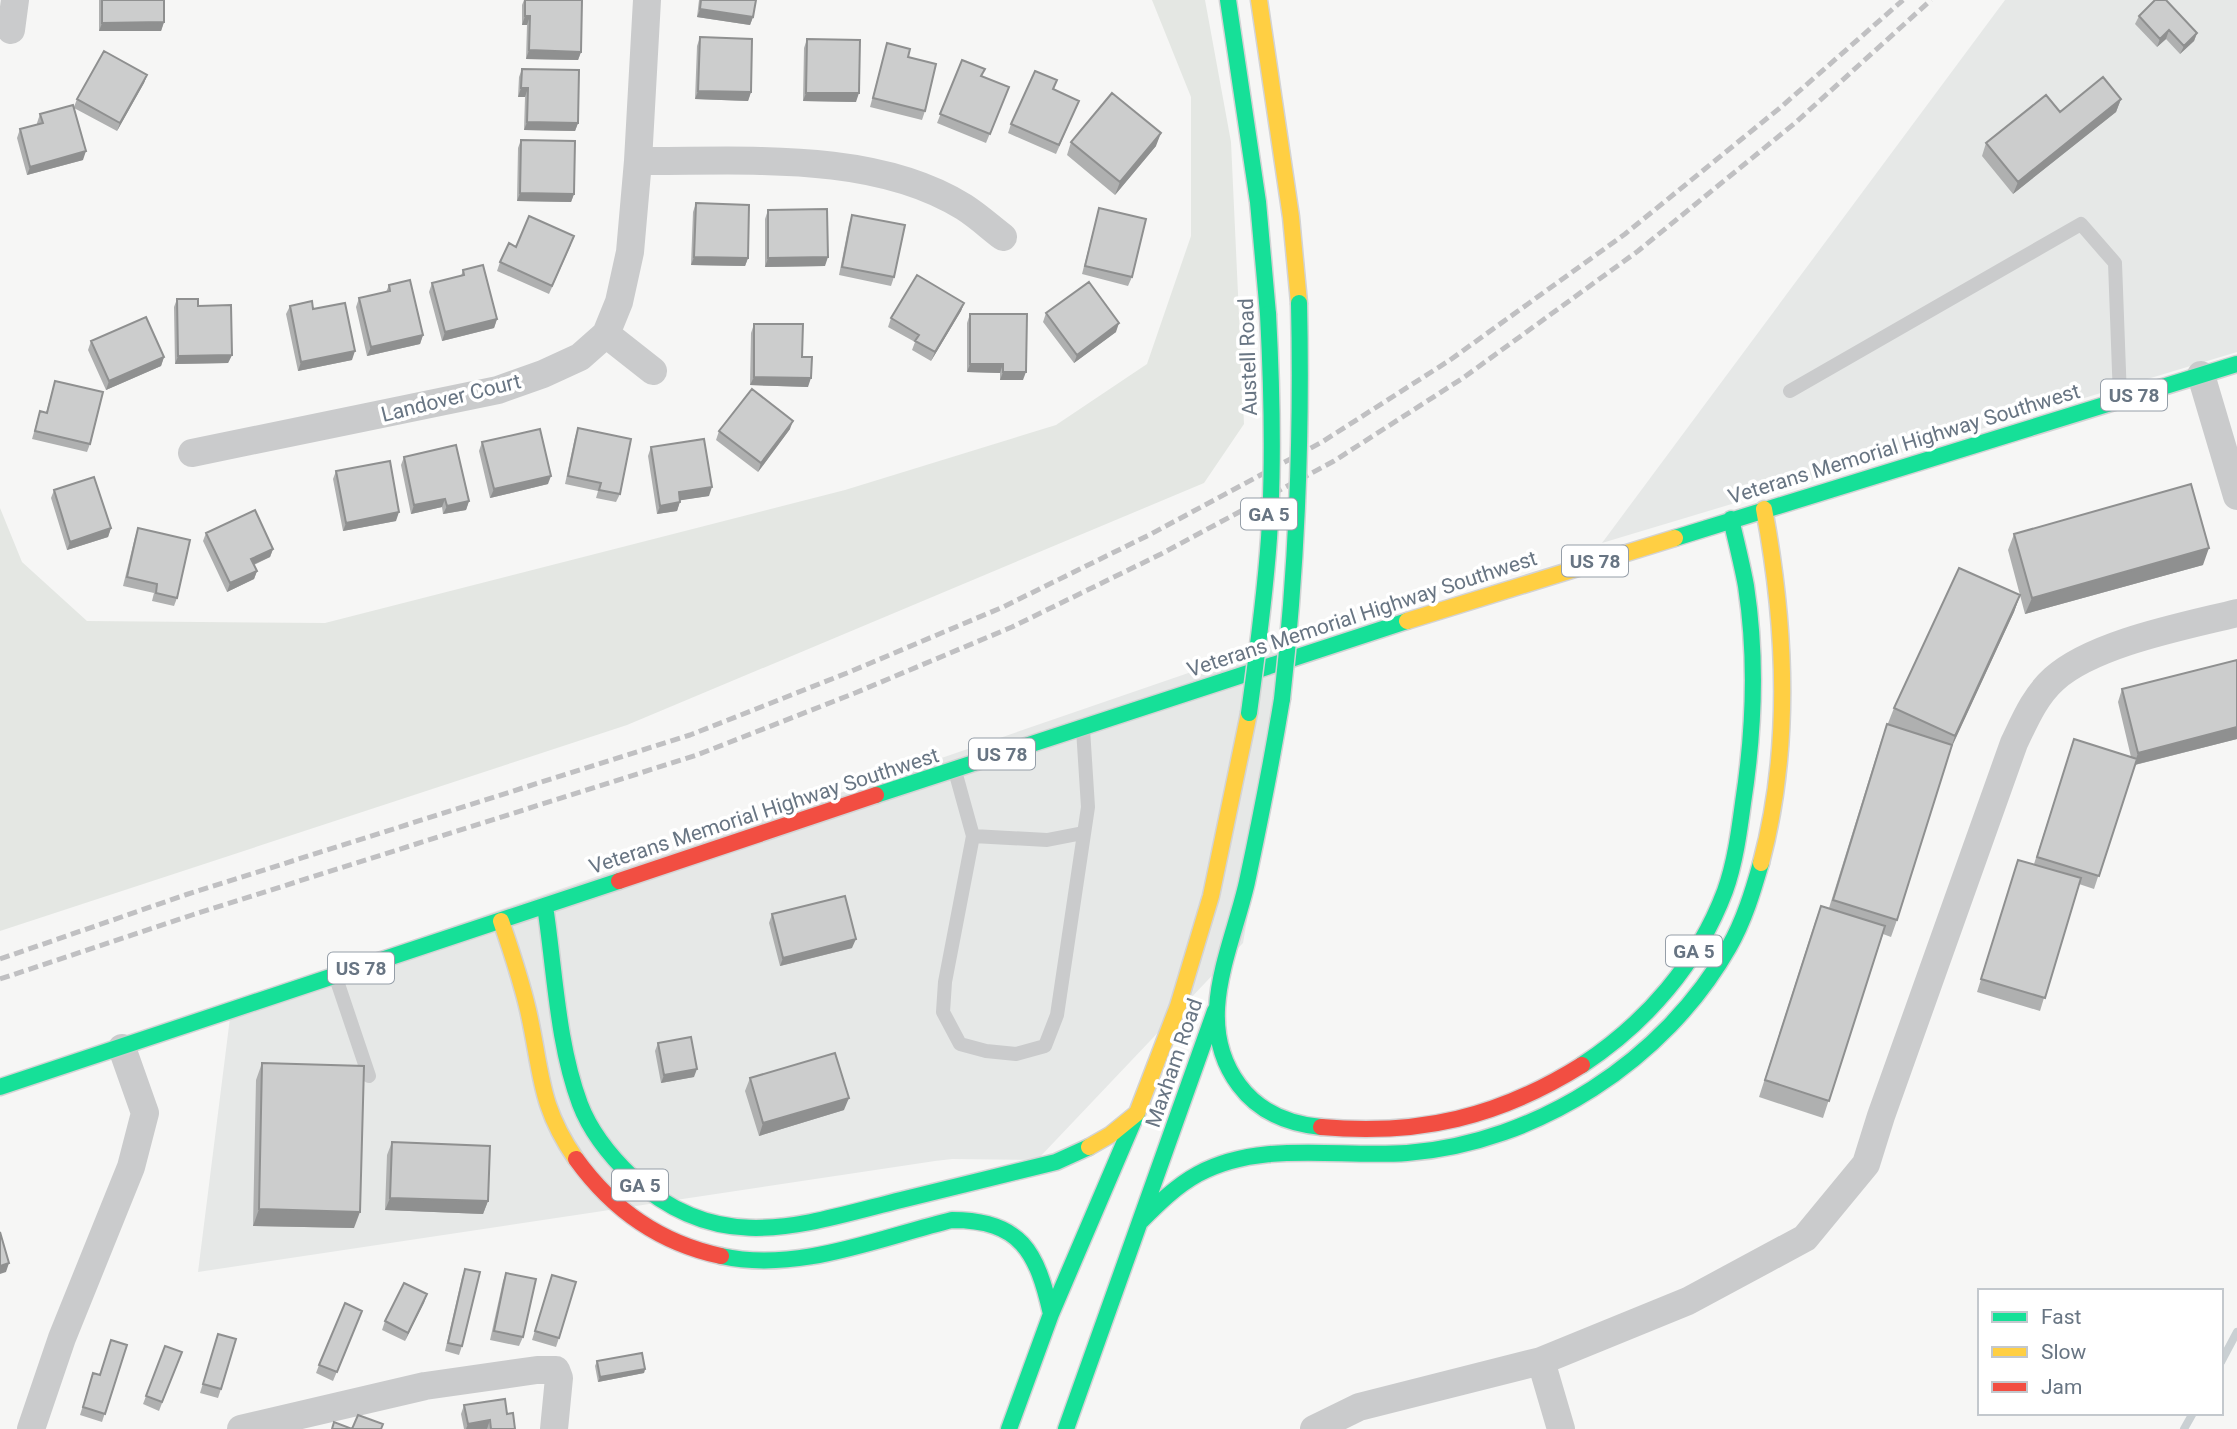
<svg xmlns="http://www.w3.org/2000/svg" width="2237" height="1429" font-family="Roboto,sans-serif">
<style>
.built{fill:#e6e8e7}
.green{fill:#e4e7e3}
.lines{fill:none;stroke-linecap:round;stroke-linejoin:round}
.stream{stroke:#cad0d3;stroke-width:8}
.fast-casing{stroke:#d3d3d4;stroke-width:19}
.slow-casing{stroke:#d3d3d4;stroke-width:19}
.jam-casing{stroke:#d3d3d4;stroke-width:19}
.lane{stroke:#cacbcc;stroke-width:14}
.street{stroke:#cacbcc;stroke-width:28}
.fast{stroke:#16e098;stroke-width:16}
.slow{stroke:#ffcf43;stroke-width:16}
.jam{stroke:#f24e42;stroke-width:16}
.rail{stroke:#c0c0c2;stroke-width:5;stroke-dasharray:10 5;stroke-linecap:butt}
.fast-bridge-casing{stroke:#d2d3d3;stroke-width:19;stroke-linecap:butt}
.fast-bridge{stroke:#16e098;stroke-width:16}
.wall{fill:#afb0b0}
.shaded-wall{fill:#8f9090}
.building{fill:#cccdcd;stroke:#8f9090;stroke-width:2}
.labels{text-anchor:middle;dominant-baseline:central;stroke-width:7;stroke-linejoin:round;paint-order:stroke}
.shield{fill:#fff;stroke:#959ea8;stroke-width:2}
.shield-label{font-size:19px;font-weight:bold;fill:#687583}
.street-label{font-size:21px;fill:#687583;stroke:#fff}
</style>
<rect width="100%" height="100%" fill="#f6f6f5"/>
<path class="built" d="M2005 0H2237V352L1602 543Z
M1296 636 1243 943 1037 1160 952 1159 935 1161 198 1272 232 1002Z"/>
<path class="green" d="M1152 0H1205L1231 142 1244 424 1204 483 627 725 0 931V508L22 562 87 621 325 623 845 490 1056 425 1147 364 1191 236V97Z"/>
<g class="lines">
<path class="stream" d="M2221 1362 2237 1332
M2184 1429 2193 1413"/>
<defs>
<path id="fast" d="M1228 0 1258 202 1268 314
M1675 538 2237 364
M1282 699C1272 760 1260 821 1247 882 1232 949 1192 1022 1239 1085 1259 1112 1289 1124 1321 1127
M876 795 1407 621
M545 906C555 971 557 1042 580 1104 591 1133 610 1156 632 1177 719 1257 801 1225 901 1200 953 1187 1004 1175 1056 1162L1089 1147
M1582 1065C1646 1023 1698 963 1725 891 1735 863 1739 833 1743 803 1754 732 1757 658 1746 586 1742 564 1736 541 1731 519
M0 1087 619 881
M1141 1221C1158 1204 1176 1186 1198 1174 1261 1140 1338 1158 1407 1153 1537 1143 1665 1060 1729 947 1744 921 1753 891 1761 863
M721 1256C798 1273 878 1238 952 1220 1021 1220 1037 1252 1051 1314
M1009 1429 1051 1314 1137 1113
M1066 1429 1215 1011"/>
<path id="slow" d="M1259 0 1291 217 1299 303
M1407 621 1675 538
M1761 863C1792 747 1786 626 1764 509
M501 921C511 950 521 980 528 1010 542 1071 538 1104 576 1159
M1089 1147 1110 1135 1137 1113 1178 1006 1211 896 1249 713"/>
<path id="jam" d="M619 881 876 795
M1321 1127C1419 1136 1499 1117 1582 1065
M576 1159C612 1209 660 1243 721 1256"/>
</defs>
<use href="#fast" class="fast-casing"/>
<use href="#slow" class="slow-casing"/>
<use href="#jam" class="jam-casing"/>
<path class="lane" d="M1790 391 2081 224 2115 263 2120 398
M955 771 973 836 945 982 943 1012 960 1044 986 1051 1016 1054 1045 1046 1057 1015 1088 807 1083 729
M973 836 1047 840 1083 833
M336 978 369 1076"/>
<path class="street" d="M11 30 15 0
M638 161C742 162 873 150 964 207 978 216 990 227 1003 237
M606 334 653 371
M2201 375 2237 496
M192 453 498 390 543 374 580 357 606 334 619 302 630 252 638 161 647 0
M1541 1361 1688 1301 1805 1238 1866 1164 1881 1116 2014 743C2025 720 2035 696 2054 679 2094 643 2185 626 2237 613
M31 1429 62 1338 131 1167 145 1113 122 1048
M241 1429 425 1386 537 1370H556L559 1378 554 1429
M1314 1429 1359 1407 1541 1361 1561 1429"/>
<use href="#fast" class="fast"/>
<use href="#slow" class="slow"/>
<use href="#jam" class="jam"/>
<path class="rail" d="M0 959 185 895 690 735 847 673 1003 607 1151 534 1322 442 1450 360 1625 234 1781 107 1903 0
M0 979 192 915 697 755 855 693 1012 627 1161 554 1334 461 1463 378 1638 251 1795 123 1931 0"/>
<defs>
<path id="fast-bridge" d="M1282 699C1297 567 1302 436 1299 303
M1249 713C1257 655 1265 597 1269 538 1274 463 1272 389 1268 314"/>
</defs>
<use href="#fast-bridge" class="fast-bridge-casing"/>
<use href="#fast-bridge" class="fast-bridge"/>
</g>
<path class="wall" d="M99 0H164V22L161 31H99Z
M524 0H582L581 52 578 60 526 59 527 25H522V5Z
M699 0H756L753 17 750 25 697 17Z
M2139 16 2197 33 2194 41 2180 54 2166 39 2157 47 2135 24Z
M700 37 751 92 748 101 695 99 697 46Z
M807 39 856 102 803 101 804 48Z
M887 43 925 111 922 120 870 107Z
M962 60 982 77 1009 87 986 143 937 123Z
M522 69 578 123 575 131 524 130 525 97H518L519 77Z
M147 75 144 83 117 131 74 108 83 160 27 175 17 138 20 129 37 125V123L40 114 74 107 77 99Z
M1054 90 1079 101 1056 154 1008 133 1011 124Z
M2121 99 2116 112 2013 194 1982 156 1986 143 2060 112Z
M521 140 574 194 571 202 517 201 518 148Z
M1071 142 1156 146 1115 195 1067 155Z
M696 203 748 258 745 266 691 265 693 212Z
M1099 208 1132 277 1128 286 1082 274Z
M768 210 825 266 765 267V219Z
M852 215 894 277 891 286 839 275 849 224Z
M571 245 549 294 497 271 500 262 516 247Z
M463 270 497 319 494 328 442 341 429 292 432 283 461 276Z
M389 285 423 335 420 344 367 356 356 307 359 298 386 292Z
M177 299 198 306 232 355 228 363 175 364 174 307Z
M964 303 961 311 931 361 912 350 915 342 888 327 891 318Z
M290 306 313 309 352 360 298 371 286 314Z
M1046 313 1116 332 1074 363 1043 322Z
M970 314 1023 380H1000V373L967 372V323Z
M754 324 802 357 808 387 750 385 751 333Z
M91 341 164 357 161 366 106 390 88 350Z
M55 381 90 444 87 452 32 439 40 411 46 413Z
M578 428 620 494 616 502 596 498 598 491 565 484 575 437Z
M790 429 758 472 716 440 719 431Z
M482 442 548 484 490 498 479 451Z
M651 447 709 496 680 500 677 511 657 514 648 456Z
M404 457 469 501 466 510 443 514 442 507 411 514 401 465Z
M336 471 396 521 343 531 333 479Z
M54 490 111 528 108 537 67 550 51 498Z
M138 528 177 598 174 606 152 601 154 593 123 586 135 537Z
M206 533 273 549 270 557 254 565 257 571 254 579 227 592 203 541Z
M2014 534 2203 565 2025 614 2008 550Z
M2020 595 2014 612 1949 752 1897 920 1891 937 1883 934 1823 1118 1759 1097 1815 922 1821 906 1829 908 1881 741 1894 708Z
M2237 660V739L2135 765 2094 889 2079 884 2040 1011 1977 992 2018 860 2034 864 2070 752 2131 757 2118 702 2122 689Z
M772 914 852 948 780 966 769 923Z
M658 1043 694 1077 661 1083 655 1051Z
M262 1063 354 1228 253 1226 256 1080Z
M750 1078 844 1110 759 1136 745 1091Z
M392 1142 488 1201 483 1214 385 1210 387 1155Z
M465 1269 462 1346 459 1355 445 1351 462 1277Z
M506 1273 523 1337 519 1346 490 1340 503 1281Z
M552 1275 559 1338 556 1347 532 1340Z
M427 1294 405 1341 382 1330 385 1321Z
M359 1319 333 1381 316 1373 319 1365Z
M218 1334 221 1389 218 1398 200 1393Z
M127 1345 102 1422 80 1415 93 1373 99 1375Z
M165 1346 182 1352 159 1411 143 1404Z
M597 1361 645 1369 644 1373 598 1382 595 1366Z
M464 1405 507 1414 515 1429H464L461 1414Z"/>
<path class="shaded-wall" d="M700 9 753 17 750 25 697 17Z
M525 16H530L527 25H522Z
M164 22 161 31H99L102 23Z
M2169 30 2166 39 2157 47 2160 39Z
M2197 33 2194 41 2180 54 2184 46Z
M529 50 581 52 578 60 526 59Z
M147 75 144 83 117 131 120 123Z
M521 88H528L525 97H518Z
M698 91 751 92 748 101 695 99Z
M806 93H859L856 102 803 101Z
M2121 99 2116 112 2013 194 2018 182Z
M527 122 578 123 575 131 524 130Z
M1161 133 1156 146 1115 195 1120 182Z
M86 151 83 160 27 175 30 167Z
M520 193 574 194 571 202 517 201Z
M694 257 748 258 745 266 691 265Z
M828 257 825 266 765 267 768 258Z
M964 303 961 311 931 361 935 352Z
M497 319 494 328 442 341 445 332Z
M1119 323 1116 332 1074 363 1077 355Z
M423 335 420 344 367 356 371 347Z
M355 351 352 360 298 371 301 362Z
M232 355 228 363 175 364 178 356Z
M164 357 161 366 106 390 109 381Z
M970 364H1003L1000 373 967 372Z
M1003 372H1026L1023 380H1000Z
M754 377 811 378 808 387 750 385Z
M793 421 790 429 758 472 761 463Z
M551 476 548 484 490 498 494 489Z
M712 487 709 496 676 501 679 492Z
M445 499 442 507 411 514 414 505Z
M469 501 466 510 443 514 447 506Z
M680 502 677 511 657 514 660 506Z
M399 512 396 521 343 531 346 523Z
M111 528 108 537 67 550 70 542Z
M2209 548 2203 565 2025 614 2032 598Z
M273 549 270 557 248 567 251 559Z
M257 571 254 579 227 592 230 583Z
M2020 595 2014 612 1949 753 1955 736Z
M2237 727V739L2134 765 2138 753Z
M856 939 852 948 780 966 783 958Z
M697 1069 694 1077 661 1083 664 1075Z
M849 1098 844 1110 759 1136 763 1123Z
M390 1198 488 1201 483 1214 385 1210Z
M259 1209 360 1212 354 1228 253 1226Z
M9 1263 6 1272 0 1274V1266Z
M427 1294 424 1303 405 1341 408 1333Z
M645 1369 644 1373 598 1382 600 1377Z
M490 1420 487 1429H466L468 1424Z"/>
<path class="building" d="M102 0H164V22L102 23Z
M525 0H582L581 52 529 50 530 16H525Z
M701 0H756L753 17 700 9Z
M2155 0H2166L2197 33 2184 46 2169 30 2160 39 2139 16Z
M700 37 752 39 751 92 698 91Z
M807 39 860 40 859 93H806Z
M887 43 910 49 908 57 936 64 925 111 873 98Z
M104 51 147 75 120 123 77 99Z
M962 60 985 69 981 76 1009 87 990 134 940 114Z
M522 69 579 70 578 123 527 122 528 88H521Z
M1035 71 1057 80 1053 89 1079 101 1059 145 1011 124Z
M2103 77 2121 99 2018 182 1986 143 2046 95 2060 112Z
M1112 93 1161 133 1120 182 1071 142Z
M73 105 86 151 30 167 20 129 43 123 40 114Z
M521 140 575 141 574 194 520 193Z
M696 203 749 205 748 258 694 257Z
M1099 208 1146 219 1132 277 1085 266Z
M827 209 828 257 768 258V210Z
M852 215 905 225 894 277 842 267Z
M529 216 574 236 552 286 500 262 509 243 516 247Z
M483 265 497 319 445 332 432 283 464 275 463 270Z
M917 275 964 303 935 352 915 341 919 335 891 318Z
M410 280 423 335 371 347 359 298 390 291 389 285Z
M1089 282 1119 323 1077 355 1046 313Z
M177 299H198V306L231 305 232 355 178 356Z
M312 301 313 309 345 303 355 351 301 362 290 306Z
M970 314H1027L1026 372H1003V364H970Z
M146 317 164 357 109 381 91 341Z
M754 324H803L802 357H812L811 378 754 377Z
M55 381 103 392 90 444 35 431 40 411 47 413Z
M752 389 793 421 761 463 719 431Z
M578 428 631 439 620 494 599 490 601 483 568 476Z
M540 429 551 476 494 489 482 442Z
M704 439 712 487 679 492 680 502 660 506 651 447Z
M456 445 469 501 447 506 445 499 414 505 404 457Z
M390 461 399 512 346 523 336 471Z
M94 477 111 528 70 542 54 490Z
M2191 484 2209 548 2032 598 2014 534Z
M255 510 273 549 251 559 257 571 230 583 206 533Z
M138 528 190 540 177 598 156 593 157 584 127 577Z
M1959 568 2020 595 1955 736 1894 708Z
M2237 660V727L2138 753 2122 689Z
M1887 724 1952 745 1897 920 1833 900Z
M2074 739 2137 759 2099 876 2037 857Z
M2018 860 2081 878 2045 998 1981 979Z
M845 896 856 939 783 958 772 914Z
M1821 906 1885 926 1829 1101 1765 1080Z
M691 1037 697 1069 664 1075 658 1043Z
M835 1053 849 1098 763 1123 750 1078Z
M262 1063 364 1066 360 1212 259 1209Z
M392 1142 490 1146 488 1201 390 1198Z
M0 1232 9 1263 0 1266Z
M465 1269 480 1272 462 1346 448 1343Z
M506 1273 536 1279 523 1337 494 1331Z
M552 1275 576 1282 559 1338 535 1331Z
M404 1283 427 1294 408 1333 385 1321Z
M345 1303 362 1311 337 1372 319 1365Z
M218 1334 236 1339 221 1389 203 1384Z
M111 1340 127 1345 105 1414 83 1407 93 1373 100 1375Z
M165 1346 182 1352 162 1402 146 1396Z
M642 1353 645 1369 600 1377 597 1361Z
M505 1399 507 1414 513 1413 515 1429H491L490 1420 468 1424 464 1405Z
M358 1415 383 1424 381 1429H332L334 1422 352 1429Z"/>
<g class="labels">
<g class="shield">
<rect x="2101" y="379.5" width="66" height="31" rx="5"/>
<rect x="1241" y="498.5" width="56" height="31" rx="5"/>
<rect x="1562" y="545.5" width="66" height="31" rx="5"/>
<rect x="969" y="738.5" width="66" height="31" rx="5"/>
<rect x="1666" y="935.5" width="56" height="31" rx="5"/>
<rect x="328" y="952.5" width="66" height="31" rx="5"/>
<rect x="612" y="1169.5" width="56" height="31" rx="5"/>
</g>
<g class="shield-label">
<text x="2134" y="395">US 78</text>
<text x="1269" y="514">GA 5</text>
<text x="1595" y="561">US 78</text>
<text x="1002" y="754">US 78</text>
<text x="1694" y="951">GA 5</text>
<text x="361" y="968">US 78</text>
<text x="640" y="1185">GA 5</text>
</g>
<g class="street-label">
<text transform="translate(1248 357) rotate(-92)">Austell Road</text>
<text transform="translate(451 398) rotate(-14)">Landover Court</text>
<text transform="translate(1904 444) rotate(-17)">Veterans Memorial Highway Southwest</text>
<text transform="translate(1362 614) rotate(-18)">Veterans Memorial Highway Southwest</text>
<text transform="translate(764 811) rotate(-18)">Veterans Memorial Highway Southwest</text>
<text transform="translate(1174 1063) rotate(-71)">Maxham Road</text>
</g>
</g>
<rect x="1978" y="1289" width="245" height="126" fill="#ffffff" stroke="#c3c8cd" stroke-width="2"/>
<rect x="1992" y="1312" width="35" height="10" fill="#16e098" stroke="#c3c8cd" stroke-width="2"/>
<text x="2041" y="1324" font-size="21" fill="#687583">Fast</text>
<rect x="1992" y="1347" width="35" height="10" fill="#ffcf43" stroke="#c3c8cd" stroke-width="2"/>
<text x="2041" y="1359" font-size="21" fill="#687583">Slow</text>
<rect x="1992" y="1382" width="35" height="10" fill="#f24e42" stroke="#c3c8cd" stroke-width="2"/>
<text x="2041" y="1394" font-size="21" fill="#687583">Jam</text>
</svg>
